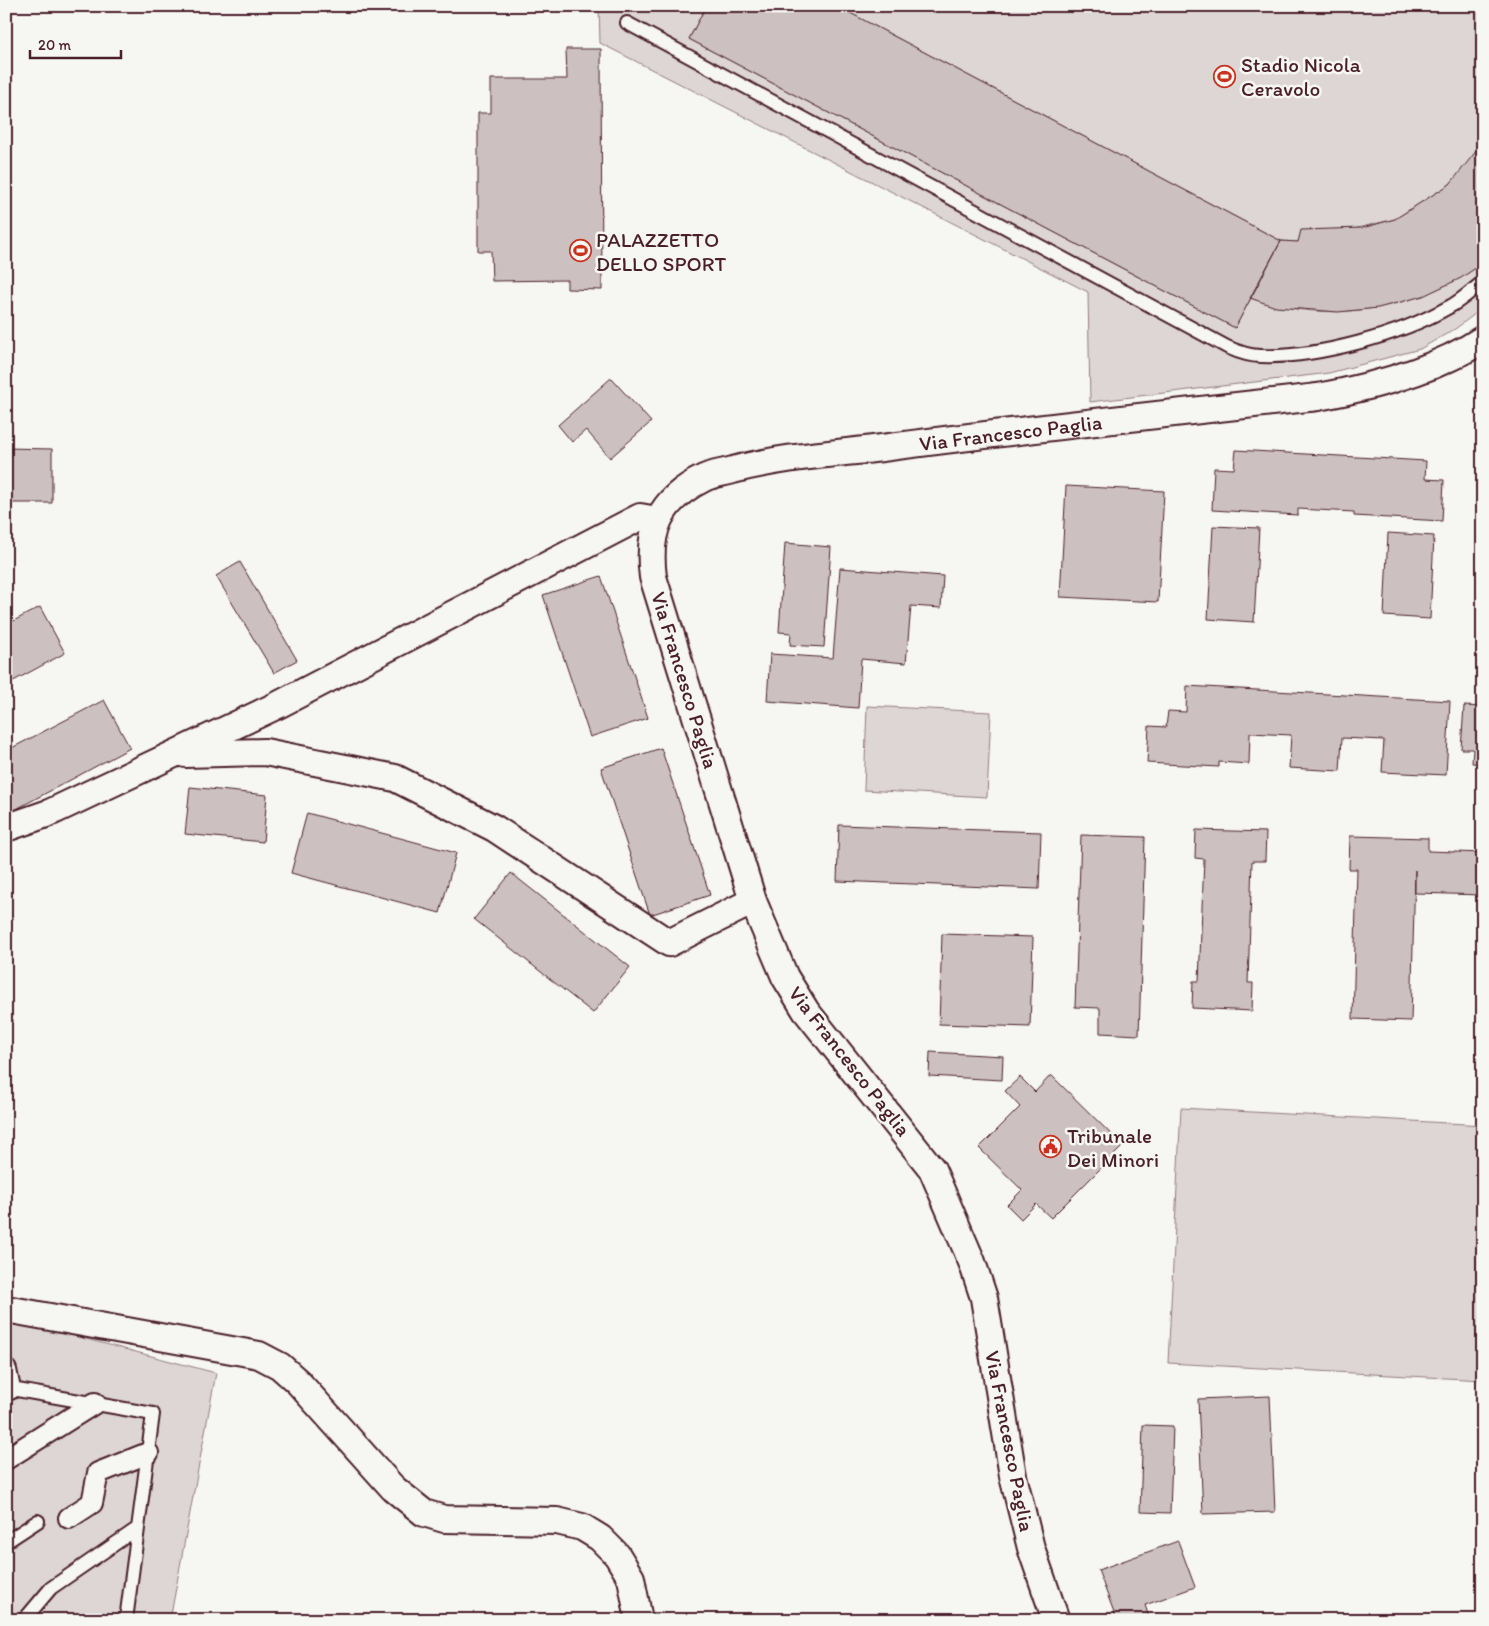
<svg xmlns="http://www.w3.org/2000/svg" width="1489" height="1626" font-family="Itim,sans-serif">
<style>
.green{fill:#ddd6d5;stroke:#947a80}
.building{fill:#ccc1c0;stroke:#4a1f2b}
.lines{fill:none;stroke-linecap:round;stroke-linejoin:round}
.service-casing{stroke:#4a1f2b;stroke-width:16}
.pedestrian-casing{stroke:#4a1f2b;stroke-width:24}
.minor-casing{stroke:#4a1f2b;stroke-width:30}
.service{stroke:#f6f6f2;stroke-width:12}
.pedestrian{stroke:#f6f6f2;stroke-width:20}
.minor{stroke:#f6f6f2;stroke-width:26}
.labels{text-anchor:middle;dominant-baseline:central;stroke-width:5;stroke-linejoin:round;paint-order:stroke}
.poi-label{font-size:21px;fill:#4a1f2b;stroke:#f6f6f2;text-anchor:start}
.street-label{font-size:21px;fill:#4a1f2b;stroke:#f6f6f2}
</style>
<rect width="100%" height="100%" fill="#f6f6f2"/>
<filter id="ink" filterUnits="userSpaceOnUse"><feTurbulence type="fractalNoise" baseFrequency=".02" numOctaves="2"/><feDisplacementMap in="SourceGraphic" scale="10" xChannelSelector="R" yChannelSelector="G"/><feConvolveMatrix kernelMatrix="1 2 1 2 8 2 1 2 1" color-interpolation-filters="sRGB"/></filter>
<g filter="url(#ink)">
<path class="green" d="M599 6H706L689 39 1235 328 1251 298C1329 325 1415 311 1483 263V308L1455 329 1420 349 1329 373 1090 402 1088 292 600 43Z
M837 6H1483V146L1450 184 1395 219 1298 242 1281 241Z
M867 706 991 712 987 797 864 790Z
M1181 1108 1483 1125V1380L1168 1363Z
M6 1318 216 1373 170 1620H6Z"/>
<path class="building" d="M706 6H837L1281 241 1235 328 689 39Z
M566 49H601L602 290 567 289V280L492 281 491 251H478V113H491V79H567Z
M1481 145 1483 263 1461 278 1423 296 1378 308 1338 312 1276 307 1250 298 1281 241 1298 242 1301 230 1362 228 1395 219 1450 184Z
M611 378 651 422 610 458 586 430 572 442 558 425Z
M6 448 52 449V503H6Z
M1236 450 1426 461 1425 479 1444 480 1442 521 1354 516V512L1298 509V515L1212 510 1214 468 1234 469Z
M1066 486 1164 491 1158 602 1060 597Z
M1213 526 1259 528 1254 622 1208 619Z
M1388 533 1434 536 1430 619 1384 616Z
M785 543 831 547 824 647 790 645 791 633 779 632Z
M240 562 297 660 274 673 216 576Z
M840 568 943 576 941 608 911 606 906 663 861 659 858 708 767 701 770 654 833 658Z
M601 576 648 718 590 737 543 595Z
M40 607 65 653 6 685V625Z
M1187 686 1450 701 1446 775 1382 772 1384 740 1342 738 1340 771 1289 768 1291 735 1250 733 1249 764 1219 762V767L1147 763 1149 726 1166 727 1168 711 1186 712Z
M104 700 130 748 7 814 6 751Z
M1464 706 1483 707V764L1472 763 1473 749H1461Z
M661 748 710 895 650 915 601 768Z
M190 787 267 795 263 842 185 834Z
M307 813 456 853 440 913 291 873Z
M839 825 1041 832 1039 889 837 881Z
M1196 830 1266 832 1265 861H1252L1248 983H1253L1252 1011 1192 1008 1193 981H1199L1204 859 1195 858Z
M1081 835 1145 837 1139 1035 1100 1033V1008L1075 1007Z
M1350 836 1428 838V851L1483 853V895L1415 893V870L1411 1021 1353 1019 1357 869H1349Z
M511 873 630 967 593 1013 474 919Z
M942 934 1033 937 1030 1027 939 1024Z
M930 1052 1003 1056 1002 1080 929 1076Z
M1051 1075 1123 1146 1051 1218 1036 1204 1021 1219 1007 1205 1022 1190 979 1148 1020 1107 1005 1091 1020 1077 1035 1092Z
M1270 1396 1275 1512 1203 1514 1198 1399Z
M1143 1425 1173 1426 1170 1513 1140 1512Z
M1178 1541 1195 1587 1145 1605 1150 1620H1117L1098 1570Z"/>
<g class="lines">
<defs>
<path id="service" d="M627 23 1227 347C1238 352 1249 356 1261 356 1317 358 1400 335 1449 307 1461 301 1472 290 1483 282
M6 1388 153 1414 126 1620
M6 1542 38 1521
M24 1620 51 1588 138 1528"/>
<path id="pedestrian" d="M6 1370 10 1389
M6 1459 95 1403
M69 1518 92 1503 98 1473 148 1453"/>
<g id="minor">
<path d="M185 754 265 752 395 778 494 828 669 943 753 901"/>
<path d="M6 828 49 813 278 705 640 517 657 520"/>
<path d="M6 1309 259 1355 280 1366 298 1382 393 1488 424 1513 444 1519 557 1521 582 1527 600 1538 617 1555 631 1578 639 1620"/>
<path id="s1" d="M1056 1620 1031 1548 1013 1476 984 1298 972 1262 932 1169 806 1011 785 977 753 901 653 577C647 531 659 500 704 478 712 474 723 473 733 470 781 457 832 454 882 448 1027 429 1173 413 1318 397 1372 387 1437 370 1483 339"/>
</g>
</defs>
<use href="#service" class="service-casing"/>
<use href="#pedestrian" class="pedestrian-casing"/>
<use href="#minor" class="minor-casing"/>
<use href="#service" class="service"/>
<use href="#pedestrian" class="pedestrian"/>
<use href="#minor" class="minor"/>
</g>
</g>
<defs>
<symbol id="stadium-ring" viewBox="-11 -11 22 22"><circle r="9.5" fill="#f6f6f2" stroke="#c8321e" stroke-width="1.5"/><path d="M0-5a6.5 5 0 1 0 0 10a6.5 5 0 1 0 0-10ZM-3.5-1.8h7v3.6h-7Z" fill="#c8321e"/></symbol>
<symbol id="civic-ring" viewBox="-11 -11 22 22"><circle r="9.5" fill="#f6f6f2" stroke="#c8321e" stroke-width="1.5"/><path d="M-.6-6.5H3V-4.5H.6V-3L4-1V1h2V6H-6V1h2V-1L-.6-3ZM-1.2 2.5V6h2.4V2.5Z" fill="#c8321e"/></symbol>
</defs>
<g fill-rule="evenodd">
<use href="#stadium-ring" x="1212" y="64" width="25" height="25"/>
<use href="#stadium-ring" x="568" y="238" width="25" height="25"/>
<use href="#civic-ring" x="1038" y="1134" width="25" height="25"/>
</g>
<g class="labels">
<g class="poi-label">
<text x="1241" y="64">Stadio Nicola<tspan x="1241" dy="24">Ceravolo</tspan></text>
<text x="596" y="239">PALAZZETTO<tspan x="596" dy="24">DELLO SPORT</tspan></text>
<text x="1067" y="1135">Tribunale<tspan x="1067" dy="24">Dei Minori</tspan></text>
</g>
<g class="street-label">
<text stroke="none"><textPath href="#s1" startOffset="1565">Via Francesco Paglia</textPath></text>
<text transform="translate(685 680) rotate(73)">Via Francesco Paglia</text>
<text transform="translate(850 1061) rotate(52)">Via Francesco Paglia</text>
<text transform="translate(1010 1441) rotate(79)">Via Francesco Paglia</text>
</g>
</g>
<rect width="1489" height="1626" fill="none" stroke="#f6f6f2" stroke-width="25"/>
<rect x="12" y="12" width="1464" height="1601" fill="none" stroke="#4a1f2b" stroke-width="2" filter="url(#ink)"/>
<path d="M30 50v8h91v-8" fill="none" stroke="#4a1f2b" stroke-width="2.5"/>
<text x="38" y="50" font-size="15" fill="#4a1f2b" stroke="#f6f6f2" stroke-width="4" paint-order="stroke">20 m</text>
</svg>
